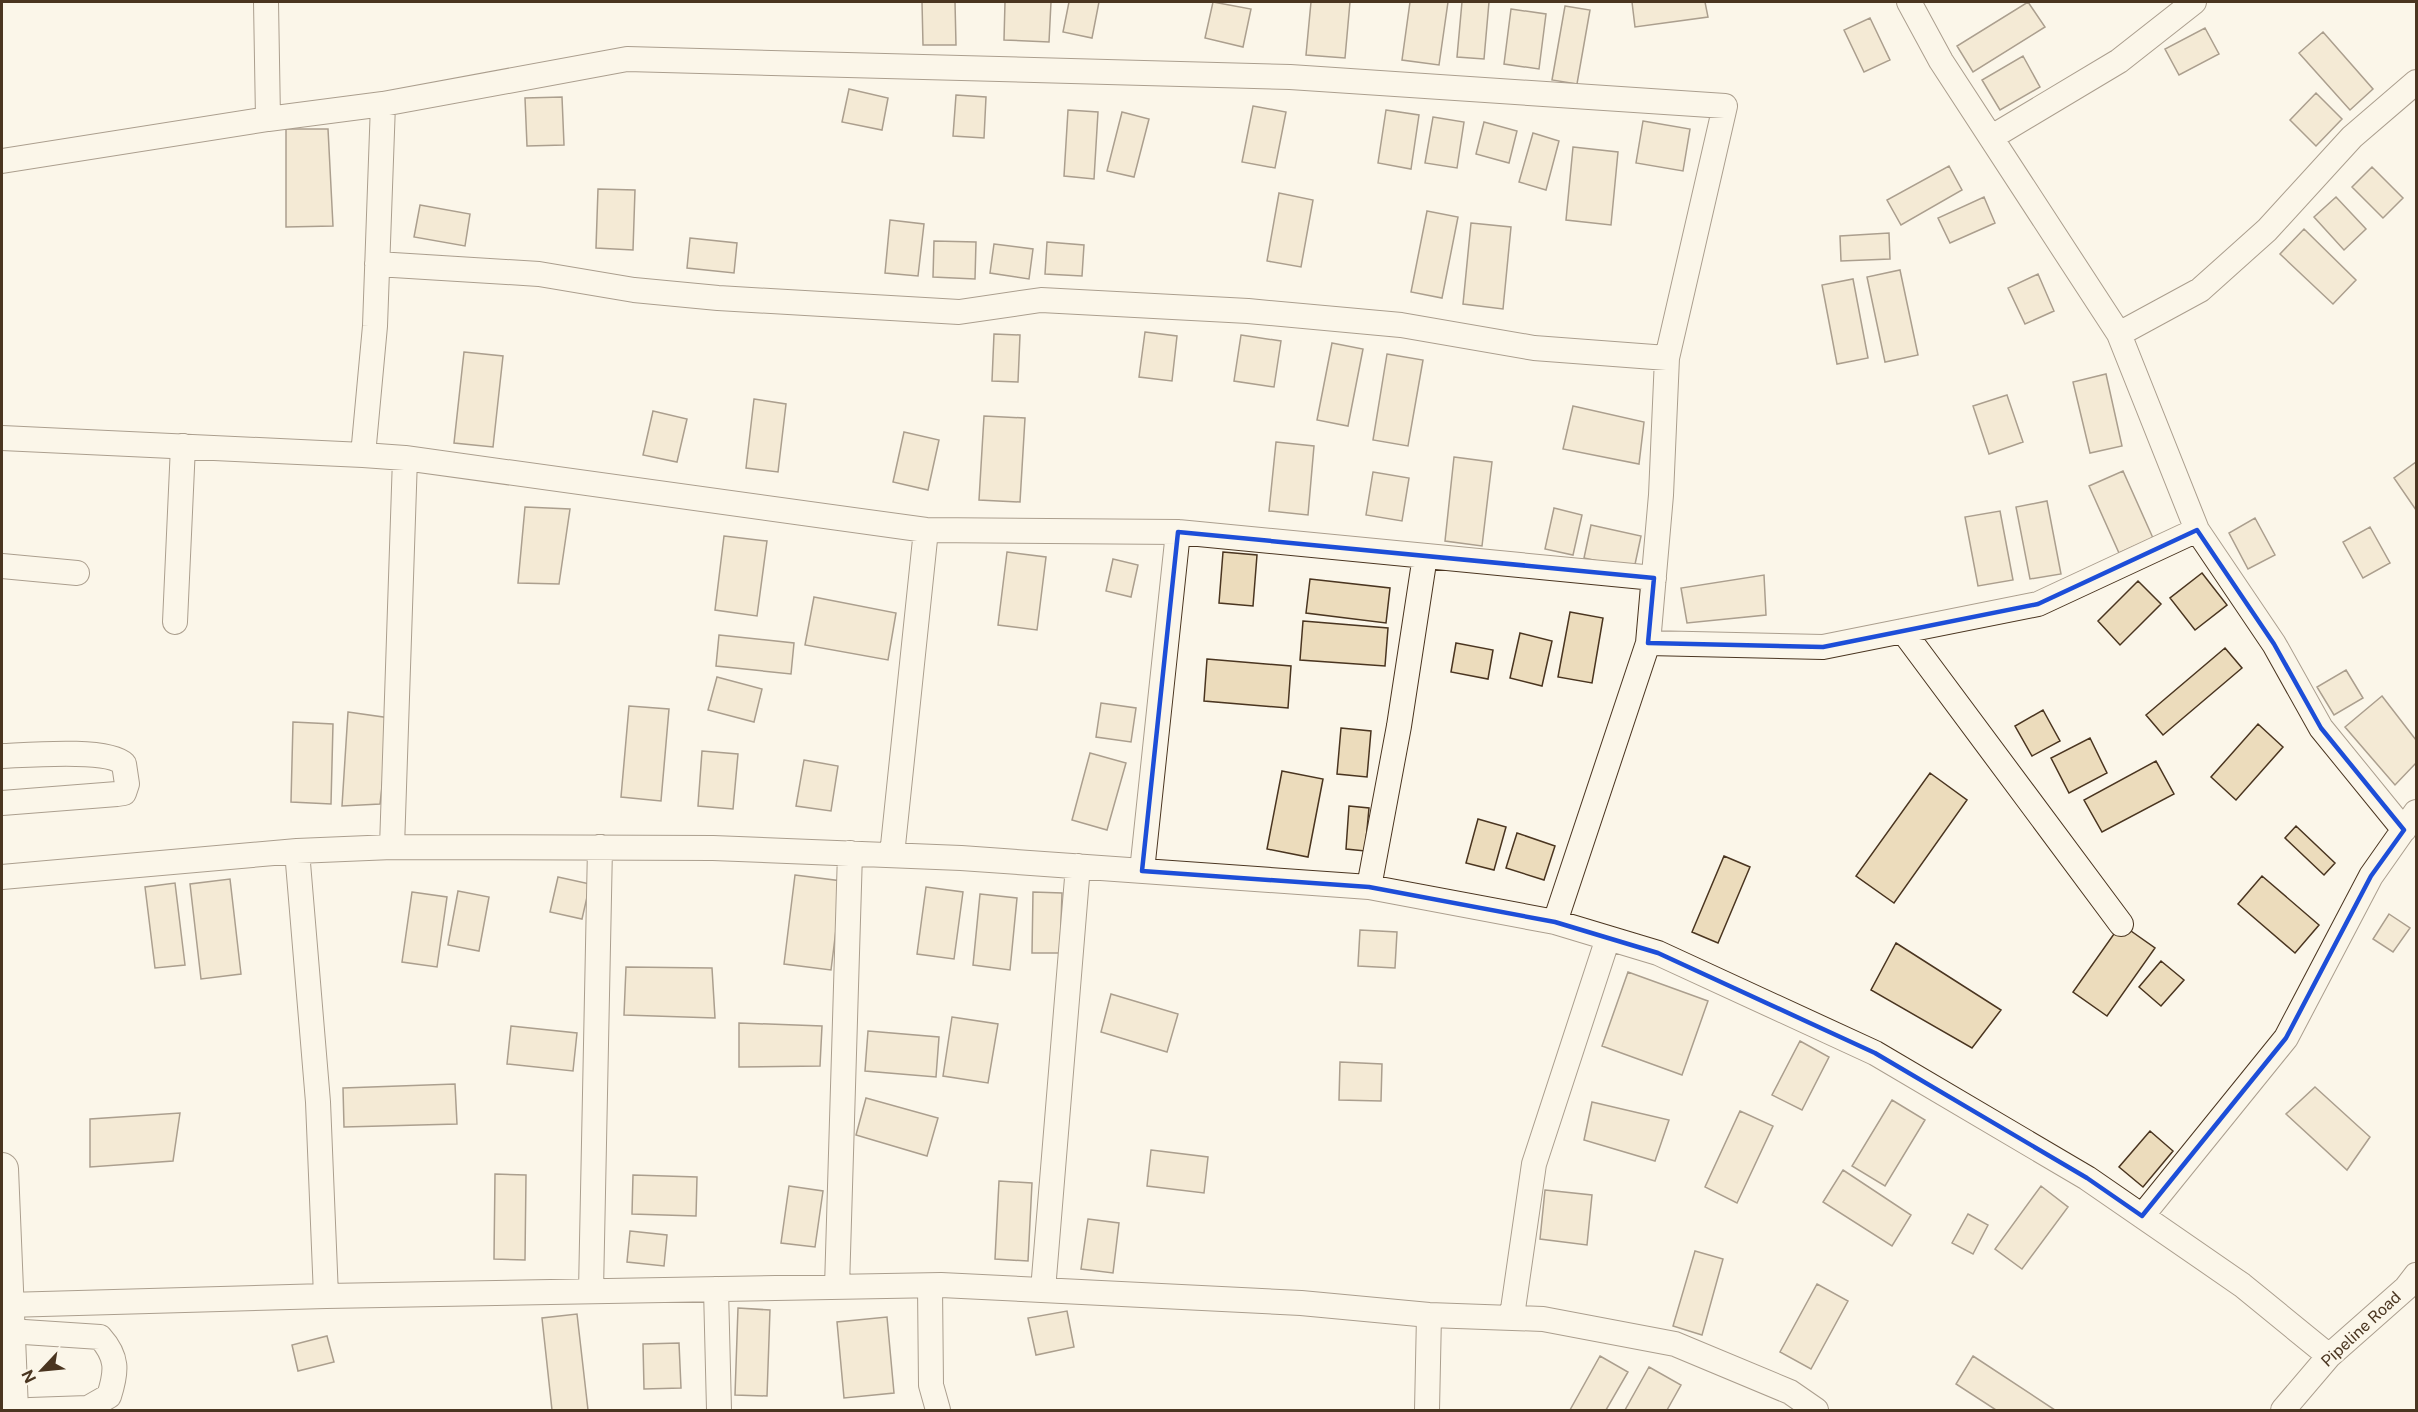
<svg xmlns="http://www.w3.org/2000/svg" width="2418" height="1412" font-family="'Public Sans',sans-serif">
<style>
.building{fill:#ecdcbc;stroke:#4a3520;stroke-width:1.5}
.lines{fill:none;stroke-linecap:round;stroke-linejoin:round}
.minor-casing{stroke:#4a3520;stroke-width:26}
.major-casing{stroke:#4a3520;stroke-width:34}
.minor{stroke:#fbf6e9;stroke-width:24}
.major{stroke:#fbf6e9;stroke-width:32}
.marked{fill:none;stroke:#1d4ed8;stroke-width:4.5;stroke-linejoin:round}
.labels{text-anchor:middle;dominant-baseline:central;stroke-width:4.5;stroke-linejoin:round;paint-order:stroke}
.street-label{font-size:16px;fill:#4a3520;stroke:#fbf6e9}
</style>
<rect width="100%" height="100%" fill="#fbf6e9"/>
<path class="building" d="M922 2H955L956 45H923Z
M1005 2H1051L1049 42 1004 40Z
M1069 2H1099L1092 38 1063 32Z
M1213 2 1251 9 1243 47 1205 38Z
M1311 2H1350L1345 58 1306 55Z
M1410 2H1448L1439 65 1402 60Z
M1462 2H1489L1484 59 1457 57Z
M1632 2H1705L1708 17 1635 27Z
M2028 2 2045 27 1973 72 1957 46Z
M1565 6 1590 10 1577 84 1552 80Z
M1511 9 1546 14 1539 69 1504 64Z
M1870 18 1890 60 1864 72 1844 30Z
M2205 28 2219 54 2179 75 2165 49Z
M2323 32 2373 89 2350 110 2299 53Z
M2023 56 2040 87 2000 110 1982 80Z
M849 89 888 98 882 130 842 122Z
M2316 93 2342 119 2316 146 2290 120Z
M956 95 986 97 984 138 953 136Z
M562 97 564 145 527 146 525 98Z
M1253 106 1286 112 1275 168 1242 162Z
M1068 110 1098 112 1094 179 1064 176Z
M1386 110 1419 115 1411 169 1378 163Z
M1122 112 1149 119 1134 177 1107 171Z
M1433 117 1464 122 1457 168 1425 163Z
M1643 121 1690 129 1683 171 1636 163Z
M1484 122 1517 131 1509 163 1476 154Z
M286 129H328L333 226 286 227Z
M1533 133 1559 141 1546 190 1519 182Z
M1573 147 1618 152 1611 225 1566 220Z
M1949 166 1962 190 1901 225 1887 200Z
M2372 167 2403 198 2383 218 2352 187Z
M598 189 635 190 633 250 596 248Z
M1279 193 1313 200 1301 267 1267 261Z
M1984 197 1995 223 1950 243 1938 218Z
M2336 197 2366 229 2344 250 2314 217Z
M420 205 470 214 465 246 414 237Z
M1427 211 1458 217 1442 298 1411 292Z
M890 220 924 224 918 276 885 273Z
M1471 223 1511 227 1503 309 1463 304Z
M2304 229 2356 280 2333 304 2280 254Z
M1889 233 1890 259 1841 261 1840 236Z
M690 238 737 243 734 273 687 268Z
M934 241 976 242 975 279 933 277Z
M1047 242 1084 245 1082 276 1045 274Z
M994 244 1033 249 1029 279 990 273Z
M1900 270 1918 355 1885 362 1867 277Z
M2038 274 2054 311 2025 324 2008 288Z
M1853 279 1868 358 1837 364 1822 285Z
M1145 332 1177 336 1172 381 1139 377Z
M994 334 1020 335 1018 382 992 381Z
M1241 335 1281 341 1274 387 1234 381Z
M1332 343 1363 349 1348 426 1317 420Z
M464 352 503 356 493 447 454 443Z
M1387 354 1423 360 1408 446 1373 440Z
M2106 374 2122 446 2090 453 2073 382Z
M2007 395 2023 442 1989 454 1973 406Z
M754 399 786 404 778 472 746 468Z
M1573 406 1644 422 1639 464 1563 449Z
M653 411 687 419 677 462 643 455Z
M984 416 1025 418 1020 502 979 500Z
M904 432 939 440 928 490 893 482Z
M1276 442 1314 446 1308 515 1269 511Z
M1454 457 1492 462 1482 546 1445 541Z
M2416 462V510L2394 478Z
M2123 471 2153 538 2119 553 2089 486Z
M1373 472 1409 478 1402 521 1366 515Z
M2047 501 2061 574 2030 579 2016 507Z
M525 507 570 509 559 584 518 583Z
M1554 508 1582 515 1573 555 1545 549Z
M2000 511 2013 580 1978 586 1965 517Z
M2255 518 2275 555 2248 569 2229 533Z
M1591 525 1641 536 1634 569 1584 558Z
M2370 527 2390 563 2363 578 2343 542Z
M724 536 767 541 757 616 715 610Z
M1007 552 1046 557 1037 630 998 625Z
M1223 552 1257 555 1253 606 1219 603Z
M1113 559 1138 565 1131 597 1106 591Z
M2202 573 2227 605 2195 630 2170 598Z
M1764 575 1766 615 1687 623 1681 588Z
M1310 579 1390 588 1386 623 1306 613Z
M2138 581 2161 604 2120 645 2098 621Z
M814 597 896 613 888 660 805 645Z
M1570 612 1603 618 1592 683 1558 677Z
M1303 621 1388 628 1385 666 1300 660Z
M1520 633 1552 641 1542 686 1510 678Z
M719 635 794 643 791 674 716 666Z
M1456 643 1493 650 1488 679 1451 672Z
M2225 648 2242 668 2163 735 2146 715Z
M1207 659 1291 666 1288 708 1204 701Z
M2346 670 2363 698 2334 715 2317 687Z
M717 677 762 689 754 722 708 710Z
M2382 696 2416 740V763L2395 785 2345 727Z
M1101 703 1136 708 1131 742 1096 737Z
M629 706 669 709 661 801 621 797Z
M2043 710 2060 741 2032 756 2015 726Z
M348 712 390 718 380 804 342 806Z
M293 722 333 724 331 804 291 802Z
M2258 724 2283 747 2236 800 2211 777Z
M1341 728 1371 731 1367 777 1337 774Z
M2090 738 2107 773 2069 793 2051 758Z
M702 751 738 754 733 809 698 806Z
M1090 753 1126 763 1107 830 1072 820Z
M804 760 838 766 831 811 796 806Z
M2156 761 2174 794 2102 832 2084 800Z
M1282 771 1323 779 1308 857 1267 849Z
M1930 773 1967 800 1894 903 1856 876Z
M1349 806 1369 808 1365 851 1346 849Z
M1478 819 1506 827 1494 870 1466 863Z
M2296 826 2335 863 2324 875 2285 838Z
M1517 833 1555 846 1544 880 1506 868Z
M1724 856 1750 867 1718 943 1692 932Z
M795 875 842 881 831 970 784 964Z
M2262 876 2319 925 2295 953 2238 904Z
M558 877 590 884 582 919 550 912Z
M230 879 241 974 201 979 190 884Z
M175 883 185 965 155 968 145 887Z
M926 887 963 892 954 959 917 954Z
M458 891 489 897 479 951 448 945Z
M412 892 447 897 437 967 402 962Z
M1033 892 1062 893 1060 953H1032Z
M980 894 1017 898 1010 970 973 965Z
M2389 914 2410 928 2393 952 2373 939Z
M2121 924 2155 948 2107 1016 2073 992Z
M1360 930 1397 932 1395 968 1358 966Z
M1896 943 2001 1010 1972 1048 1871 990Z
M2161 961 2184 980 2161 1006 2139 987Z
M626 967 712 968 715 1018 624 1015Z
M1628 972 1708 1001 1682 1075 1602 1046Z
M1111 994 1178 1014 1167 1052 1101 1032Z
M952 1017 998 1024 988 1083 943 1076Z
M739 1023 822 1026 820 1066 739 1067Z
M511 1026 577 1033 573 1071 507 1064Z
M868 1031 939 1037 936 1077 865 1071Z
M1800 1041 1829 1057 1802 1110 1772 1095Z
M1340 1062 1382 1064 1381 1101 1339 1100Z
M455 1084 457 1124 344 1127 343 1088Z
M2315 1087 2370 1137 2347 1170 2286 1114Z
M866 1098 938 1118 927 1156 856 1135Z
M1892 1100 1925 1120 1885 1186 1852 1166Z
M1592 1102 1669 1120 1655 1161 1584 1140Z
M1740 1111 1773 1126 1737 1203 1705 1187Z
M180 1113 173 1161 90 1167V1119Z
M2150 1131 2173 1151 2143 1187 2119 1167Z
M1151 1150 1208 1157 1204 1193 1147 1186Z
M1843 1170 1911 1215 1892 1246 1823 1202Z
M495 1174 526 1175 525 1260 494 1259Z
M633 1175 697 1177 696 1216 632 1214Z
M999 1181 1032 1183 1028 1261 995 1259Z
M789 1186 823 1191 815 1247 781 1243Z
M2041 1186 2068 1207 2022 1269 1995 1249Z
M1545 1190 1592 1195 1587 1245 1540 1239Z
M1968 1214 1988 1225 1973 1254 1952 1243Z
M1088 1219 1119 1223 1113 1273 1081 1269Z
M630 1231 667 1235 664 1266 627 1262Z
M1695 1251 1723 1259 1702 1335 1673 1326Z
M1817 1284 1848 1301 1811 1369 1780 1352Z
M738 1308 770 1310 767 1396 735 1395Z
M1067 1311 1074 1347 1036 1355 1028 1318Z
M577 1314 588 1410H552L542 1318Z
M887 1317 894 1393 844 1398 837 1322Z
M327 1336 334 1362 298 1371 292 1345Z
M679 1343 681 1388 644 1389 643 1344Z
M1600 1356 1628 1372 1606 1410H1570Z
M1973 1356 2055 1410H1996L1956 1384Z
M1649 1367 1681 1385 1667 1410H1625Z"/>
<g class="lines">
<defs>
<path id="minor" d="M266 2 268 119
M1909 2 1941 61 2119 334 2197 530 2274 644 2321 728 2404 830
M1992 137 2119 61 2194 2
M2 161 268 119 383 104 627 59 1290 77 1725 106 1667 358 1661 495 1648 643 1555 922
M377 264 539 274 634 290 718 298 959 312 1041 300 1248 311 1401 325 1534 348 1667 358
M2119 334 2200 290 2267 230 2352 137 2416 82
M2 438 363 455 405 458 926 530 1178 532 1654 578
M363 455 375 326 383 104
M2 566 77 573
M175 622 183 446
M1903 631 2121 924
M1648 643 1823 647 2038 604 2197 530
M2 756C27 755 108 748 124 764L127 784 124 793 117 794 2 803
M392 847 405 458
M297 851 318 1102 326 1296
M892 855 926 530
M1142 871 1178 532
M2 877 297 851 392 847 713 848 961 858 1369 887 1555 922 1658 953 1875 1053 2087 1178 2242 1285 2329 1356
M1369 887 1399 726 1425 556
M2142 1216 2286 1038 2371 876 2416 812
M930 1286 931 1385 938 1410
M837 1287 850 853
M716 1289 719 1410
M1043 1290 1078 866
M591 1291 600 847
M7 1305 326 1296 941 1285 1301 1303 1429 1315 1543 1319 1675 1344 1790 1392 1816 1410
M1512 1316 1534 1164 1608 938
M9 1331 100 1337C118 1357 117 1371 109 1396L88 1408 30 1410
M1427 1410 1429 1315
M2283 1410 2329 1356 2406 1288 2416 1275"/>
<path id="major" d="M2 1169 12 1410"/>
</defs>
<use href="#minor" class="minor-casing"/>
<use href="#major" class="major-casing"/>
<use href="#minor" class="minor"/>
<use href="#major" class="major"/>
</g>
<path d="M0 0H2418V1412H0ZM2197 530 2274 644 2321 728 2404 830 2371 876 2286 1038 2142 1216 2087 1178 1875 1053 1658 953 1555 922 1369 887 1142 871 1178 532 1654 578 1648 643 1823 647 2038 604Z" fill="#fbf6e9" fill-opacity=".55" fill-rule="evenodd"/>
<path class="marked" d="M2197 530 2274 644 2321 728 2404 830 2371 876 2286 1038 2142 1216 2087 1178 1875 1053 1658 953 1555 922 1369 887 1142 871 1178 532 1654 578 1648 643 1823 647 2038 604Z"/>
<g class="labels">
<g class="street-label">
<text transform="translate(2361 1329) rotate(-43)">Pipeline Road</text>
</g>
</g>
<rect width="2418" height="1412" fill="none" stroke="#4a3520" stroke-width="6"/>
<g transform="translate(42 1370) rotate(244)" stroke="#fbf6e9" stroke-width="4.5" paint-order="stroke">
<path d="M0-4.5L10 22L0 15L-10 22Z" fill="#4a3520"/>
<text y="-9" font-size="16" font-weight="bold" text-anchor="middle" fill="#4a3520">N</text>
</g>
</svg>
